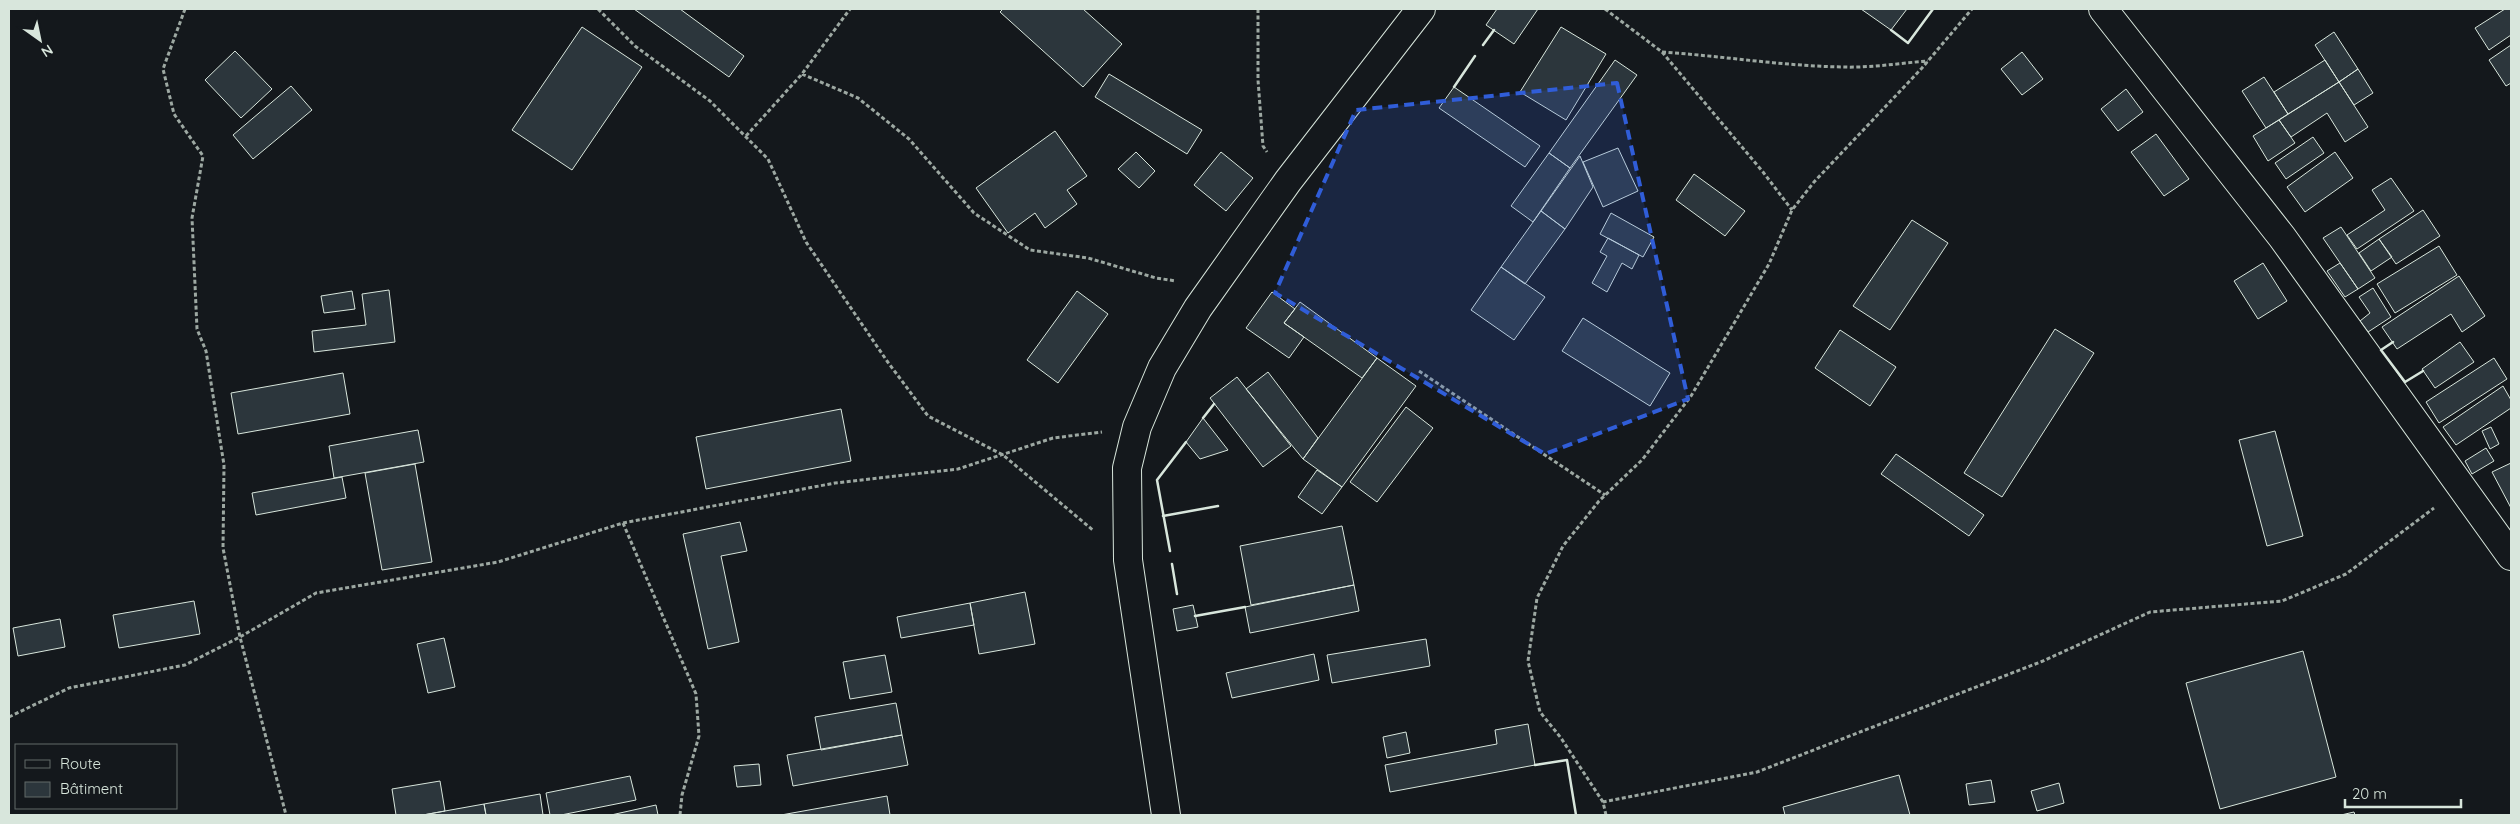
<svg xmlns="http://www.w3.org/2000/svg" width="2520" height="824" font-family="Quicksand,sans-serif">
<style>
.building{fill:#2c363c;stroke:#d8e6dc}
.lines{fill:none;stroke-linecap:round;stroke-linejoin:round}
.street-casing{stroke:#d8e6dc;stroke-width:30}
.path{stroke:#9da8a2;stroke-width:3;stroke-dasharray:4 2.5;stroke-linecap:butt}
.street{stroke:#14181c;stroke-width:28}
.wall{stroke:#d8e6dc;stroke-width:2.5}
.marked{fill:#305dd8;fill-opacity:0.2;stroke:#305dd8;stroke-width:4;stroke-dasharray:10 6;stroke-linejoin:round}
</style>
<rect width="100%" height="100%" fill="#14181c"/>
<path class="building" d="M634 9H680L744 56 729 77Z
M1003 9H1083L1122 44 1083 87 1000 12Z
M1497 9H1538L1514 44 1486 25Z
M1861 9H1907L1891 30Z
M2505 9H2511V35L2489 50 2475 28Z
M582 27 642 67 572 170 512 130Z
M1561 27 1606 54 1566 120 1520 92Z
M2334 32 2358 69 2339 82 2315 45Z
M2511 45V83L2506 86 2489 60Z
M235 51 272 89 241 118 205 80Z
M2022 52 2043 79 2022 95 2001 69Z
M1615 60 1637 75 1570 168 1549 153Z
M2325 60 2339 82 2288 114 2274 92Z
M2358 69 2373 93 2354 105 2339 82Z
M1109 74 1202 130 1187 154 1095 97Z
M2264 77 2288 114 2266 128 2242 91Z
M2339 82 2368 127 2345 142 2327 113 2291 137 2279 120Z
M291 86 312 110 253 159 233 135Z
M1454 87 1540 146 1525 167 1439 108Z
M2126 89 2143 112 2118 131 2101 109Z
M2279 120 2295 143 2268 161 2253 136Z
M1055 131 1087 176 1067 190 1077 204 1045 228 1035 213 1008 233 976 188Z
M2156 134 2189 179 2164 196 2131 152Z
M2313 137 2324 153 2286 179 2275 163Z
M1618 148 1638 191 1603 207 1583 162Z
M1136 152 1155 171 1139 188 1118 169Z
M1221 152 1253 178 1226 211 1194 185Z
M2335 152 2353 178 2305 212 2287 187Z
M1549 153 1570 168 1533 222 1511 206Z
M1580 156 1593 187 1565 229 1541 211Z
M1694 174 1745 211 1725 236 1676 200Z
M2391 178 2414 211 2357 249 2347 235 2385 210 2372 190Z
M2423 210 2440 236 2396 264 2379 239Z
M1541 211 1565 229 1525 284 1501 267Z
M1611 213 1654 237 1643 257 1600 234Z
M1912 220 1948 243 1890 330 1853 306Z
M2341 227 2375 278 2358 289 2323 238Z
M1608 238 1639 255 1632 269 1622 263 1607 292 1592 283 1607 256 1600 252Z
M2379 239 2392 257 2371 271 2359 253Z
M2439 246 2457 275 2395 313 2377 284Z
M2263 263 2287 301 2258 319 2234 281Z
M2340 263 2358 289 2345 297 2327 271Z
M1501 267 1545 297 1514 340 1471 310Z
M2459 276 2485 316 2462 332 2451 314 2397 349 2382 327Z
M2373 288 2391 317 2368 332 2360 321 2370 313 2359 297Z
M389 290 395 342 314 352 312 331 366 325 362 294Z
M352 291 355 309 324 313 321 296Z
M1077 291 1108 314 1058 383 1027 360Z
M1272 292 1295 309 1284 323 1304 337 1289 358 1246 328Z
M1300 302 1377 358 1362 378 1284 323Z
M1583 318 1670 373 1650 406 1562 351Z
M2055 329 2094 353 2002 497 1964 473Z
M1840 330 1896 367 1870 406 1815 368Z
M2460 342 2474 362 2435 388 2422 369Z
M1377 358 1416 386 1342 487 1303 459Z
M2494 358 2507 379 2439 423 2426 402Z
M1268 372 1318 438 1303 459 1246 389Z
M343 373 350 414 238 434 231 393Z
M1237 377 1291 446 1263 467 1210 398Z
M2503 386 2511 400V408L2456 445 2443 427Z
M1406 407 1433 428 1377 502 1350 482Z
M841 409 851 461 706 489 696 437Z
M1203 418 1228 450 1200 459 1186 442Z
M2491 427 2499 444 2490 449 2482 431Z
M418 430 424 462 334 478 329 446Z
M2275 431 2303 536 2267 546 2239 440Z
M2486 448 2494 461 2472 474 2465 461Z
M1896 454 1984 515 1969 536 1881 474Z
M2511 463V508L2492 472Z
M415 464 432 562 382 570 365 473Z
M1317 470 1342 487 1322 514 1298 497Z
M342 477 346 498 256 515 252 493Z
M740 522 747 551 721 556 739 642 708 649 683 534Z
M1342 526 1354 585 1251 605 1240 546Z
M1354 585 1359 611 1250 633 1245 607Z
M1025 592 1035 644 979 654 970 603Z
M194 601 200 634 119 648 113 615Z
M970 603 974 625 901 638 897 617Z
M1193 605 1198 627 1177 631 1173 609Z
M60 619 65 647 18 656 13 628Z
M444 638 455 687 428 693 417 644Z
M1426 639 1430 666 1332 683 1327 655Z
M2303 651 2336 777 2220 809 2186 683Z
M1314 654 1319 680 1232 698 1226 673Z
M885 655 892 692 850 699 843 662Z
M896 703 902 735 821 750 815 717Z
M1528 724 1535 765 1390 792 1385 765 1497 744 1495 730Z
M1406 732 1410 753 1387 758 1383 737Z
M902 735 908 765 793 786 787 755Z
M759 764 761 785 737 787 734 766Z
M1899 775 1910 815H1785L1783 807Z
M630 776 636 800 561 815H550L546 793Z
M1991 780 1995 802 1969 805 1966 784Z
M440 781 445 811 423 815H396L392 789Z
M2059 783 2064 803 2037 811 2031 791Z
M540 794 543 815H486L484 804Z
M887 796 890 815H781Z
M484 804 486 815H423L445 811Z
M656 805 658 815H611Z
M2354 812 2355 815H2341Z"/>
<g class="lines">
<defs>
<path id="street" d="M2103 9 2282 237 2511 556
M1166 815 1128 560 1127 468 1137 427 1162 368 1198 308 1288 181 1421 9"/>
</defs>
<use href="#street" class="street-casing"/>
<path class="path" d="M185 9 163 69 174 114 203 156 192 218 197 329 206 351 224 465 223 548 240 637 286 815
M598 9 635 46 710 101 768 159 806 242 887 361 928 416 1003 455 1094 531
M1258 9V80L1263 146 1267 152
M1605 9 1662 52 1763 172 1792 210
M1662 52C1723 56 1782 66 1843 67 1871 68 1900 63 1928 61
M802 74 858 98 909 139 974 213 1030 250 1088 258 1156 278 1176 281
M746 136 802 74 850 9
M1419 371 1605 495
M623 523 696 694 699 736 682 795 680 815
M9 717 69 688 185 665 240 637 316 593 498 562 623 523 835 483 958 469 1053 438 1102 432
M1603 802 1561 738 1540 712 1528 661 1537 598 1563 546 1599 501 1642 460 1691 396 1769 264 1792 210 1814 182 1922 68 1972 9
M1606 815 1603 802 1757 772 2043 661 2150 612 2282 601 2346 574 2434 508"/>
<use href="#street" class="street"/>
<path class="wall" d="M1891 30 1908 43 1933 9
M1483 45 1494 30
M1454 87 1475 56
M2393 342 2381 350 2405 382 2423 371
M1203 418 1214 404
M1163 516 1218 506
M1170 551 1157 480 1186 442
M1172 564 1177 594
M1195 616 1245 607
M1535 765 1567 760 1576 815"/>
</g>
<path class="marked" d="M1617 83 1688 399 1545 454 1275 293 1356 110Z"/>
<rect width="2520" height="824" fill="none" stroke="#d8e6dc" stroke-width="20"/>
<rect x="15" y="744" width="162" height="65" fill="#14181c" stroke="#626a69"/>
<rect x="25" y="760" width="25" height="8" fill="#14181c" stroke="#626a69"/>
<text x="60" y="769" font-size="15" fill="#d8e6dc">Route</text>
<rect x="25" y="782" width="25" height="15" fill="#2c363c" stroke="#626a69"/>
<text x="60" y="794" font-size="15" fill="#d8e6dc">Bâtiment</text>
<g transform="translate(40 40) rotate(147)" stroke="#14181c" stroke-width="4" paint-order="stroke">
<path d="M0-4L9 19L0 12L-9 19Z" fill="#d8e6dc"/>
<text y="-8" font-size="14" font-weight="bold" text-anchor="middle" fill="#d8e6dc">N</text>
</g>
<path d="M2345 799v8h116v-8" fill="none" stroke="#d8e6dc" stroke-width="2.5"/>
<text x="2352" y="799" font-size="15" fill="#d8e6dc" stroke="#14181c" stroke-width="4" paint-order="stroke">20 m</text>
</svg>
